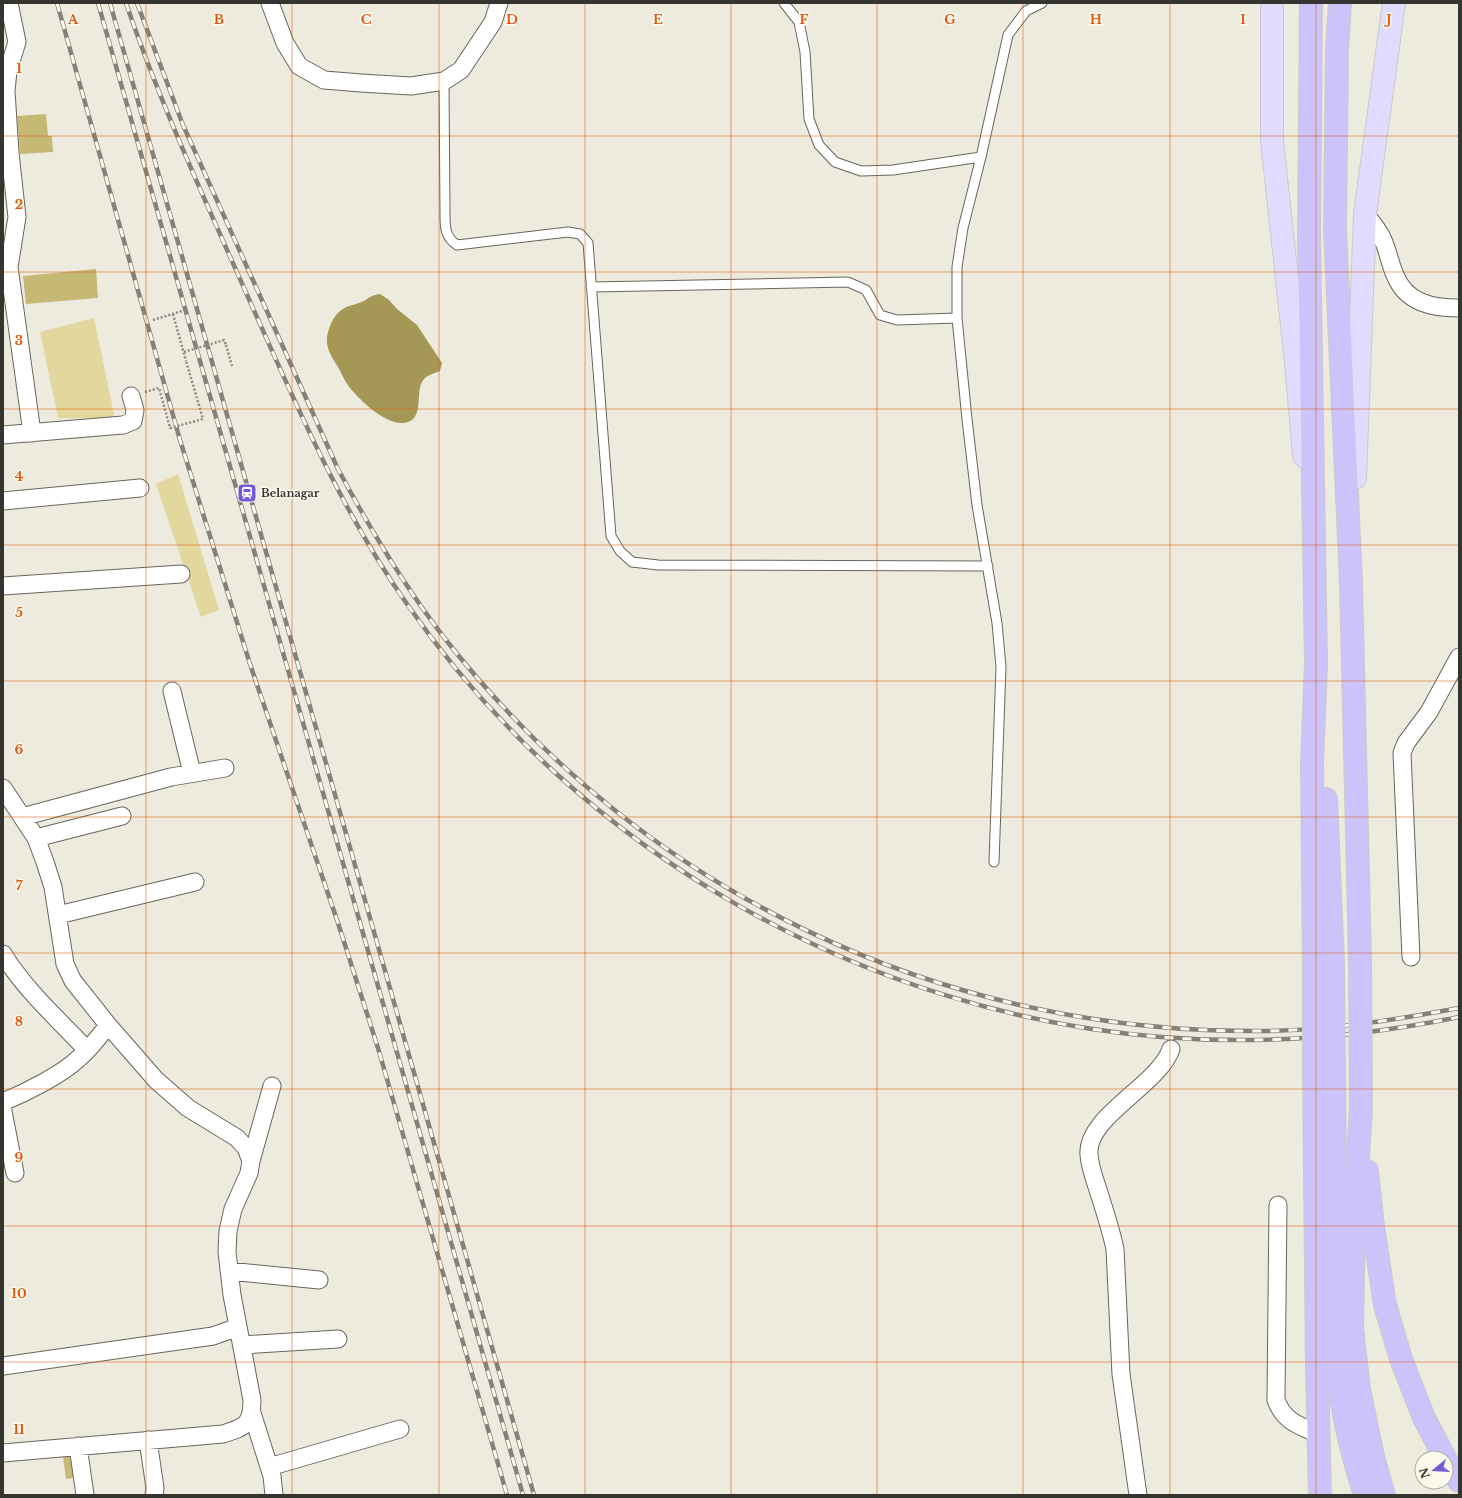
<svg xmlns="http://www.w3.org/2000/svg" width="1462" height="1498" font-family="'Libre Baskerville',serif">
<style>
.green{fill:#e2d79d}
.water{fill:#a59856}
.building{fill:#c5b975}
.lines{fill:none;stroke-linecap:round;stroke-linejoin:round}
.lane-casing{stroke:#68665b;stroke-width:11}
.street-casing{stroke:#68665b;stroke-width:19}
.primary-casing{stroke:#cacac9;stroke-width:24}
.highway-casing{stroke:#cacac9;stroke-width:24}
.path{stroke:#8c8b82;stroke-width:2.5;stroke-dasharray:2 2;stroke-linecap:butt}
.lane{stroke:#fff;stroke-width:9}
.street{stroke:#fff;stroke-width:17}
.primary{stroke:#dfdcfd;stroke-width:22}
.highway{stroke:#cac4fb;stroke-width:22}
.rail-casing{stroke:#83827a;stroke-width:4.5}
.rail{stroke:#fbf9ec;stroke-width:3;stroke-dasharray:9;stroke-linecap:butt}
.highway-bridge-casing{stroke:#cacac9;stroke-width:24;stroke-linecap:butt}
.path-bridge{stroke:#8c8b82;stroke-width:2.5;stroke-dasharray:2 2;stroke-linecap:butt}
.highway-bridge{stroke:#cac4fb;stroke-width:22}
.grid{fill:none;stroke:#df570e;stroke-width:1;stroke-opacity:0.55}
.labels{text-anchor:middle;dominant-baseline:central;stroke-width:3;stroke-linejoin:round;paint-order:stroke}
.poi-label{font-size:11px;font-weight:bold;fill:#35342f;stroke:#fbf9ec;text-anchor:start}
.grid-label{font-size:13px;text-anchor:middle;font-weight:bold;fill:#df570e;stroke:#fbf9ec;stroke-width:3;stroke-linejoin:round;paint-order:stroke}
</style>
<rect width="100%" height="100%" fill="#edebde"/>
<path class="green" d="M94 318 115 419 58 418 40 332Z
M178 474 219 610 201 617 156 484Z"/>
<path class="water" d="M380 294 389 300 397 309 417 325 442 363 440 371C435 373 428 375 424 379 414 390 425 416 408 422 388 428 362 402 350 388 345 382 342 374 338 367 333 359 326 349 327 339 327 332 332 319 337 314 346 304 354 306 364 301 371 297 369 296 380 294Z"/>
<path class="building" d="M46 114 48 136H52L53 152 20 154 17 116Z
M96 269 98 298 26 304 23 276Z
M76 1454 80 1477 66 1479 63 1457Z"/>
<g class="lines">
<defs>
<path id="lane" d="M784 3 799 22 805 52 809 119 819 145 835 162 861 171 893 170 981 157
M444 81 445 215C445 227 445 237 457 245L568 232 580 234 588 243 611 536 620 551 632 562 658 565 988 566
M591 287 848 282 866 290 880 315 897 320 957 318
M994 862 1001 667 997 623 977 505 967 419 957 318V267L963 228 981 157 1008 35 1026 11 1042 3"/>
<path id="street" d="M9 3 17 42 8 71 6 91 10 153 17 217 9 267 32 433
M270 3 285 43 299 66 324 80 361 83 411 86 444 81 461 70 493 22 499 3
M1365 214C1372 222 1379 230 1383 240 1388 251 1390 264 1395 275 1406 303 1432 308 1459 308
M3 435 123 425 133 421 135 410 131 396
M3 501 140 488
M3 586 181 574
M172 691 192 773
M3 788 36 838 45 862 53 887 65 964 73 981 108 1025 156 1080 188 1108 237 1138 246 1148 251 1161 249 1173 233 1209 228 1231 227 1252 232 1295 252 1400C252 1425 245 1427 223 1434L3 1453
M22 817 171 777 225 768
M36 838 122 816
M58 915 195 882
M3 954C25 990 58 1019 87 1050
M1411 957 1402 753 1406 743 1429 712 1459 657
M3 1102C25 1093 63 1074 79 1058 90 1049 99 1037 108 1025
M3 1111 15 1173
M251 1161 272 1086
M1278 1205 1276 1400C1284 1422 1299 1425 1318 1434
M229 1271 319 1280
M242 1345 338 1339
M3 1366 213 1336 238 1327
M252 1413 272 1476 274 1495
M148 1440 155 1488 154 1495
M78 1446 85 1495
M269 1467 400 1429
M1138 1495 1121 1374 1115 1249C1111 1230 1105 1212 1099 1193 1095 1180 1090 1168 1089 1155 1085 1117 1159 1085 1171 1049"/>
<path id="primary" d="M1272 3V141L1296 362 1304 456
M1355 478 1365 214 1394 3"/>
<path id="highway" d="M1311 3 1309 236 1316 664 1312 762 1314 966
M1340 3 1337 49 1335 230 1351 583 1360 959
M1326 799 1333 964
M1314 1076 1317 1367 1320 1495
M1334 1077 1337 1364C1341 1409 1351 1452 1365 1495
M1361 1108 1354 1222 1352 1328 1359 1389 1373 1457 1384 1495
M1367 1171 1373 1226 1385 1305 1401 1359 1424 1418 1445 1458
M1446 1460 1459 1481"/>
</defs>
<use href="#lane" class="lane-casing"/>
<use href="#street" class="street-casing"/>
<use href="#primary" class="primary-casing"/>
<use href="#highway" class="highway-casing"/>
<path class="path" d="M173 314 186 361
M153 320 182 311
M226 345 232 366
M145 392 159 388 169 424"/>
<use href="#lane" class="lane"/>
<use href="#street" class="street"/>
<use href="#primary" class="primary"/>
<use href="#highway" class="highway"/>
<defs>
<path id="rail" d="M57 3 180 440 250 664 338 923 378 1048 507 1495
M98 3 523 1495
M110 3 534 1495
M126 3C160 103 205 200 248 297 295 402 340 509 407 604 578 851 862 1013 1161 1037 1261 1045 1361 1037 1459 1017
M137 3 183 125 338 469C370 529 404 586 446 640 645 893 943 1035 1266 1031 1331 1030 1395 1020 1459 1008"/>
</defs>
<use href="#rail" class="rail-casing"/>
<use href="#rail" class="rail"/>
<defs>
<path id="highway-bridge" d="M1360 959 1361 1108
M1333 964 1334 1077
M1314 966V1076"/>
</defs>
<use href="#highway-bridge" class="highway-bridge-casing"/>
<path class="path-bridge" d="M184 352 224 340 226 345
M169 424 170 428 203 419 186 361"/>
<use href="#highway-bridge" class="highway-bridge"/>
</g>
<path class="grid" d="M146 3V1495M292 3V1495M439 3V1495M585 3V1495M731 3V1495M877 3V1495M1023 3V1495M1170 3V1495M1316 3V1495M3 136H1459M3 272H1459M3 409H1459M3 545H1459M3 681H1459M3 817H1459M3 953H1459M3 1089H1459M3 1226H1459M3 1362H1459"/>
<defs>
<symbol id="station-square" viewBox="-11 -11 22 22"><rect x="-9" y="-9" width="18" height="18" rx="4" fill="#745ad4" stroke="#fbf9ec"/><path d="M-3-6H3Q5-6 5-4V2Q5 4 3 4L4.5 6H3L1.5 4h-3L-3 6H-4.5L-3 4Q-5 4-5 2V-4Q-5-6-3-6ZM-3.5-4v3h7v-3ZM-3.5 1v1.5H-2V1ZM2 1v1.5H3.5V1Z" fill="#fff"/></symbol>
</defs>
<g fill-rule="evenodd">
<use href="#station-square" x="236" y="482" width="22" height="22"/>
</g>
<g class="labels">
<g class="poi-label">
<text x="261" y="493">Belanagar</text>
</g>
</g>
<g class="grid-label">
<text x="73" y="24">A</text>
<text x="219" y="24">B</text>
<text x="366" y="24">C</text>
<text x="512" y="24">D</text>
<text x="658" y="24">E</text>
<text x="804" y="24">F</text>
<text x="950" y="24">G</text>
<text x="1096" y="24">H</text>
<text x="1243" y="24">I</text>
<text x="1389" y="24">J</text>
<text x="19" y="73">1</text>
<text x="19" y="209">2</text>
<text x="19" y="345">3</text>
<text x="19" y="481">4</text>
<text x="19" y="617">5</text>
<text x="19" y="754">6</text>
<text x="19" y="890">7</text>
<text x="19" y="1026">8</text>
<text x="19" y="1162">9</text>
<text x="19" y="1298">10</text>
<text x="19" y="1434">11</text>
</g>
<rect width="1462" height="1498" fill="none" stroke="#35342f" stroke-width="8"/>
<g transform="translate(1434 1470) rotate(252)"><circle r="19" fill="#fbf9ec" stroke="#acaaa0"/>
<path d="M0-3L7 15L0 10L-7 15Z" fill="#745ad4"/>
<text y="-6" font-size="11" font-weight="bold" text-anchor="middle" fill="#35342f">N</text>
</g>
</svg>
